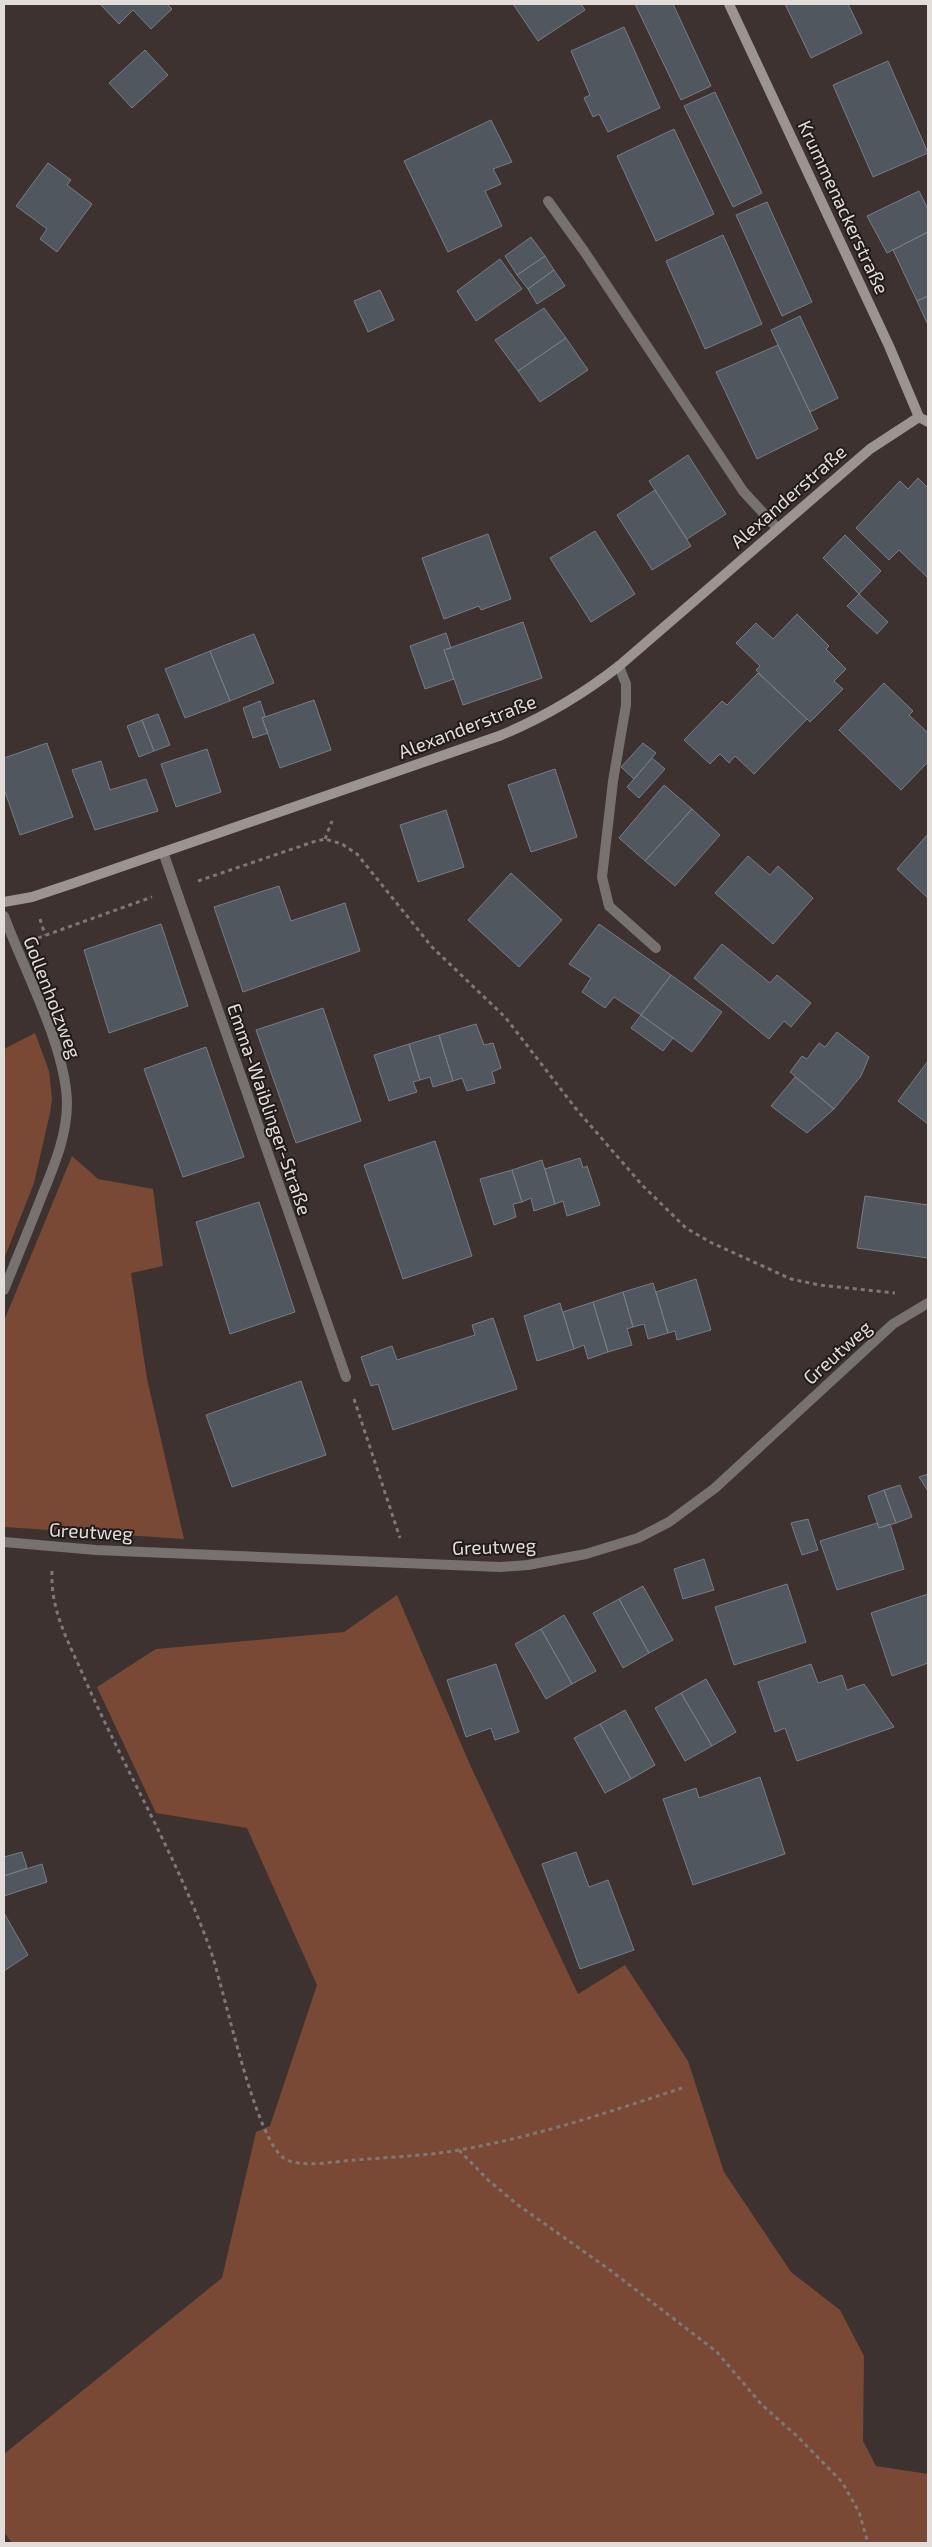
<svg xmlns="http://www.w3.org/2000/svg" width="932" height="2547" font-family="'Exo 2',sans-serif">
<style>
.green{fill:#7a4936}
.building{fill:#50575f;stroke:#767d85}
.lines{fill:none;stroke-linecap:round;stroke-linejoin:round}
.path{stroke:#817875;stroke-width:3;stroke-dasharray:4 4;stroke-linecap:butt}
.lane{stroke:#777270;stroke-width:10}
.street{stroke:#777270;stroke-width:10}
.secondary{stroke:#9c9491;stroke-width:10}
.labels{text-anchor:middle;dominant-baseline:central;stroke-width:4;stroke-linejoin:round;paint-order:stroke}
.street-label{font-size:19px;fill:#e3ddda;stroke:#201b1a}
</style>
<rect width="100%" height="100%" fill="#3d322f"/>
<path class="green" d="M35 1033 49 1071 52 1099 50 1113 34 1183 4 1259V1049Z
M72 1156 98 1179 153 1189 163 1266 131 1273 147 1379 184 1539 4 1527V1321Z
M397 1595 471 1767 578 1994 625 1965 688 2061 724 2172 791 2272 840 2310 864 2356 863 2441 876 2466 928 2474V2543H12L4 2532V2454L222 2278 256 2132 270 2126 317 1985 247 1828 156 1813 97 1687 156 1649 344 1632Z"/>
<path class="building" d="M100 4H167L172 9 151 29 133 10 119 24Z
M513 4H581L585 10 538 41Z
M635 4H673L711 86 681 100Z
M785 4H848L862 33 811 58Z
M624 27 660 108 608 132 599 114 593 117 584 98 590 95 571 51Z
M145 50 168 75 132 108 109 83Z
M888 61 928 153 873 177 833 85Z
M715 92 762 193 733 207 684 106Z
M491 120 512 162 493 169 501 184 485 191 502 226 448 252 404 161Z
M674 129 714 214 656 241 617 156Z
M48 163 71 180 67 185 92 204 57 252 40 239 47 229 16 206Z
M919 191 928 209V232L887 253 867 216Z
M767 202 812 302 782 316 736 215Z
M928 232V296L917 301 893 250Z
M723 235 762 324 705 349 666 261Z
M531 237 545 256 517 275 505 256Z
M545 256 554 270 528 289 517 275Z
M500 259 522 289 476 321 457 291Z
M554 270 565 286 537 304 528 289Z
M380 290 394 320 368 332 354 301Z
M928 296V325L917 301Z
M544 308 566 338 518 371 495 340Z
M800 316 838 398 810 412 771 330Z
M566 338 588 370 540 402 518 371Z
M778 345 818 429 757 459 716 372Z
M688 455 726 514 687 539 649 481Z
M918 478 928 488V578L899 550 889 560 856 528 900 481 908 489Z
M655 490 691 546 652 570 617 515Z
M595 531 635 594 591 622 550 558Z
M488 534 511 599 481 610 479 606 444 619 422 558Z
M845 535 881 571 859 594 823 558Z
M859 594 888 622 877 634 847 606Z
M797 614 829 646 826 649 846 669 834 681 843 689 810 722 756 670 760 666 736 643 756 623 773 639Z
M523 622 542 678 463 705 444 650Z
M446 633 451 648 444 650 454 679 425 689 410 646Z
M254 634 274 683 230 701 210 651Z
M210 651 230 701 185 718 165 669Z
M758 673 807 719 754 774 735 756 729 763 720 754 710 764 684 740 722 701 727 705Z
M884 683 913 711 909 715 928 733V762L901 790 839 730Z
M314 700 331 750 280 768 262 718Z
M260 701 265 716 262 718 268 733 253 738 243 708Z
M158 714 170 745 154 751 142 720Z
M142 720 154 751 139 757 127 726Z
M47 743 73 817 20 835 4 789V758Z
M643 743 656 753 634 779 621 767Z
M207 749 221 792 176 807 161 764Z
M652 758 665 769 639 798 627 787Z
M101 761 110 790 146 779 158 811 95 830 72 770Z
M555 769 577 837 531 852 508 785Z
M664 785 692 809 645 861 619 838Z
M692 809 720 835 675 886 645 861Z
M446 810 464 867 418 882 400 825Z
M928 834V898L897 869Z
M748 856 770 875 778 866 813 898 773 944 715 893Z
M511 873 562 920 519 967 468 920Z
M279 886 291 921 345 903 360 951 243 992 214 907Z
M161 924 188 1006 109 1033 84 950Z
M599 924 671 975 641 1015 614 997 605 1008 582 992 591 978 569 964Z
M722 944 770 983 777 975 811 1003 791 1027 784 1021 769 1039 694 978Z
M671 975 722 1012 692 1052 641 1015Z
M323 1008 361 1121 296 1143 256 1030Z
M641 1015 673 1038 663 1051 631 1028Z
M476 1024 484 1045 493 1043 501 1068 492 1072 495 1083 467 1091 462 1078 453 1081 439 1035Z
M837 1032 869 1057 861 1076 834 1109 790 1072 802 1056 807 1059 819 1043 825 1047Z
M439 1035 453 1081 433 1087 430 1077 420 1080 409 1044Z
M409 1044 420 1080 413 1082 417 1092 389 1101 374 1055Z
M206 1047 244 1157 183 1177 144 1069Z
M928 1061V1124L898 1101Z
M795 1077 834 1109 807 1133 771 1106Z
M435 1141 472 1256 403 1279 364 1165Z
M580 1158 583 1168 587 1166 600 1205 567 1216 563 1201 555 1204 545 1169Z
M542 1160 555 1204 534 1211 531 1198 522 1202 512 1170Z
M512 1170 522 1202 513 1204 516 1217 494 1225 480 1179Z
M865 1196 928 1205V1258L857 1248Z
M259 1202 295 1312 230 1334 196 1222Z
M696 1279 711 1330 677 1340 675 1331 668 1333 656 1292Z
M653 1283 668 1333 648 1339 644 1324 633 1327 623 1292Z
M623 1292 633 1327 627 1329 632 1345 608 1352 593 1302Z
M593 1302 608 1352 588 1359 584 1345 574 1349 563 1312Z
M560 1303 574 1349 537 1361 524 1316Z
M493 1318 517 1389 393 1430 378 1384 371 1386 361 1357 392 1346 397 1360 475 1335 472 1325Z
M301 1381 326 1455 232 1487 206 1415Z
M928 1474V1491L919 1477Z
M900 1485 912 1517 896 1523 884 1490Z
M884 1490 896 1523 879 1528 868 1496Z
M808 1519 818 1550 802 1555 791 1523Z
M877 1523 879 1528 890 1524 904 1569 837 1590 820 1541Z
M704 1559 714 1590 683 1599 674 1569Z
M787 1584 806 1642 734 1665 715 1607Z
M643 1586 673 1640 649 1653 619 1599Z
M928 1594V1663L892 1676 871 1613Z
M619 1599 649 1653 623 1668 593 1613Z
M564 1615 596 1671 572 1684 541 1629Z
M541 1629 572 1684 546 1699 515 1644Z
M496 1664 519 1732 495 1740 491 1728 466 1737 447 1680Z
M811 1664 818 1683 842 1675 847 1690 864 1684 894 1727 797 1761 785 1728 775 1732 758 1682Z
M706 1679 736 1732 712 1746 681 1693Z
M681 1693 712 1746 685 1761 655 1708Z
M625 1710 655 1765 631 1779 600 1724Z
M600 1724 631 1779 605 1793 574 1738Z
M760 1777 785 1854 693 1885 663 1799 696 1788 699 1798Z
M22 1852 27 1868 4 1876V1857Z
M576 1852 589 1887 608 1880 634 1950 580 1969 542 1864Z
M42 1864 47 1882 4 1896V1876Z
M4 1913 28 1955 4 1971Z"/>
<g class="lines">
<path class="path" d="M325 839 332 821
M198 881 313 842 325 839 342 844 357 854 432 947 505 1017 577 1110 643 1186 686 1228 710 1242 791 1279 819 1285 895 1293
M40 919 45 935
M38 938 152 897
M354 1399 400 1538
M52 1571C50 1613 71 1646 87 1684 126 1771 176 1856 209 1946 224 1985 255 2146 287 2160 306 2168 335 2161 355 2160 390 2157 425 2156 459 2150 535 2137 609 2112 682 2088
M459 2150 488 2180 518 2205 610 2270 717 2352 762 2405 798 2437 842 2482 859 2512 868 2543"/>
<path class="lane" d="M548 201 584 251 743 491 777 528
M619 666 626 684V705L613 781 602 877 609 906 656 948"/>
<path class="street" d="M163 852 346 1377
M4 916C24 970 66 1047 67 1103 67 1137 53 1168 41 1198 29 1229 16 1260 4 1290
M4 1542 96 1550 500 1567 528 1565 586 1554 638 1538 669 1522 715 1488 893 1324 928 1303"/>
<path class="secondary" d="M729 4 889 346 919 417 928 422
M4 902 32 897 71 884 499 736C543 718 582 695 619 666L870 449 919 417"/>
</g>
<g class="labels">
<g class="street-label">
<text transform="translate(844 207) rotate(65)">Krummenackerstraße</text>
<text transform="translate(788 496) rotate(-41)">Alexanderstraße</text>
<text transform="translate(467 726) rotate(-21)">Alexanderstraße</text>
<text transform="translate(53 997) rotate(69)">Gollenholzweg</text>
<text transform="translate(270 1109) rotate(71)">Emma-Waiblinger-Straße</text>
<text transform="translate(837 1352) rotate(-42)">Greutweg</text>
<text transform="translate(91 1531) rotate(3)">Greutweg</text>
<text transform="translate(494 1546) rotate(-2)">Greutweg</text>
</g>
</g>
<rect width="932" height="2547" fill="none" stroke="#e3ddda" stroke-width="10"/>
</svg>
